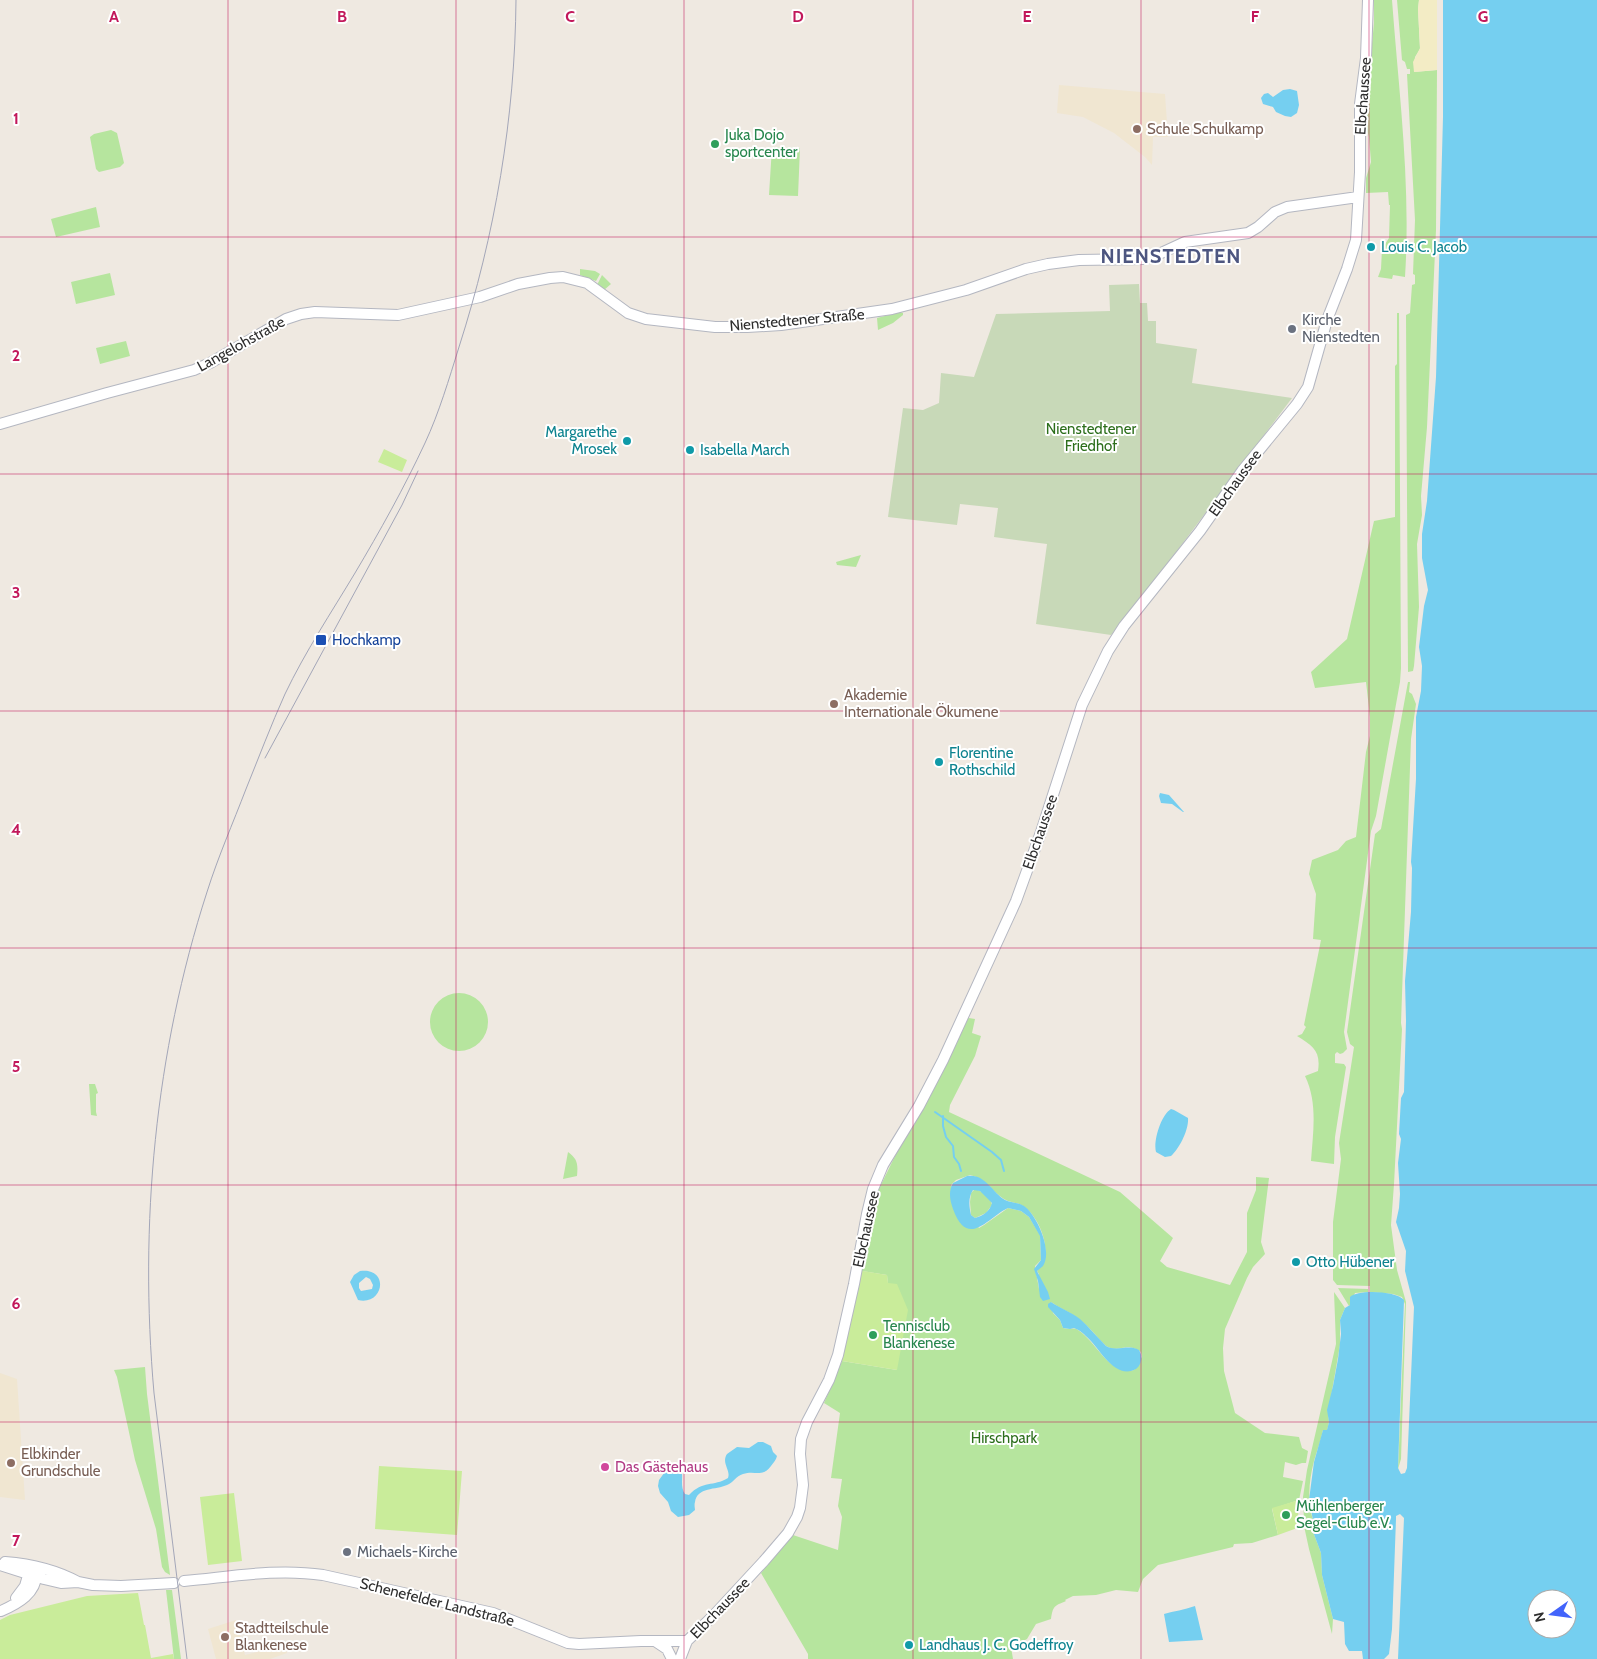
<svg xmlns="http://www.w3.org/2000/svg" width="1597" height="1659" font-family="Cabin,sans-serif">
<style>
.education{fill:#f0e6d1}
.green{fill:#b6e59e;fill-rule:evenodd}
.sand{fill:#f3ecc5}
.cemetery{fill:#c8d9b8}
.pitch{fill:#c9ec9a}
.water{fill:#75cff0;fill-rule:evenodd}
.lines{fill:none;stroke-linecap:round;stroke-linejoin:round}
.stream{stroke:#75cff0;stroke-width:2}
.secondary-casing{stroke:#b4b7c1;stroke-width:12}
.secondary{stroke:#fff;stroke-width:10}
.tram{stroke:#a3a6b8;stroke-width:1}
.grid{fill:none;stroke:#c2185b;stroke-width:1;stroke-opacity:0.55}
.education-dot{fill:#8d6e63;stroke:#fff;stroke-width:2}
.leisure-dot{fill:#2e9e5b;stroke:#fff;stroke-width:2}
.culture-dot{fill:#0f9aa8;stroke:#fff;stroke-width:2}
.worship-dot{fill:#6b7280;stroke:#fff;stroke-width:2}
.transit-dot{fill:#1a4fb4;stroke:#fff;stroke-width:2}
.hotel-dot{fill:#d1479c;stroke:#fff;stroke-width:2}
.labels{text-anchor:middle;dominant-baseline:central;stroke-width:4;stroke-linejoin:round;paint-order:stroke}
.street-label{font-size:15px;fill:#2e2e2e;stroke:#fff}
.education-label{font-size:15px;fill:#785e54;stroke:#fff;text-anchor:start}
.leisure-label{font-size:15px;fill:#27864d;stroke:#fff;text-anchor:start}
.culture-label{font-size:15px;fill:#0d838f;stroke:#fff;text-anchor:start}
.worship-label{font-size:15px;fill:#5b616d;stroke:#fff;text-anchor:start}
.park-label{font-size:15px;fill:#2c6e1b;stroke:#fff}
.transit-label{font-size:15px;fill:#164399;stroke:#fff;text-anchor:start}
.hotel-label{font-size:15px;fill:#b23c85;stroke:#fff;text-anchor:start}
.district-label{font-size:20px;font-weight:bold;letter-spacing:1px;fill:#4d5680;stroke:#fff}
.grid-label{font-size:16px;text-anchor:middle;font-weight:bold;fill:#c2185b;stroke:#fff;stroke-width:4;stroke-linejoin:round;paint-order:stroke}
</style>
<rect width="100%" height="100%" fill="#efe9e1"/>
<path class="education" d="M1059 85 1165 94 1168 137H1153L1152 165 1145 157 1114 133 1083 117 1057 113Z
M0 1373 17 1379 25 1500 0 1497Z
M236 1620 245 1655 285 1645 287 1653 270 1659H216L208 1629Z"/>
<path class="green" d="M1374 0H1392C1399 94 1411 184 1405 277L1393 275 1392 279 1378 277 1381 269 1382 249 1389 238 1390 205H1389L1388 192 1366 193V178L1371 162 1369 137 1365 123 1366 107 1374 23Z
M1397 0H1419L1418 9 1420 49 1415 57 1414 72 1437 70 1436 230 1427 427 1421 496 1422 515 1417 544 1419 607 1414 666 1413 671 1408 672 1406 315 1410 313 1412 285 1415 284V275L1413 274 1415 220 1407 74H1410V69H1407L1405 62 1402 60Z
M111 130 117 133 124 163 120 167 99 172 96 169 90 137 94 134Z
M772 147 800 148 798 196 769 195Z
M96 207 100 227 56 237 51 219Z
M580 269 595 271 600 274 596 281 580 275Z
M110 273 115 295 76 304 71 282Z
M602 275 611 284 604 290 597 285Z
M900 312 903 313V315L893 323 878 330 877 318Z
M1397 313H1399L1401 668 1400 682 1376 816 1371 831 1344 1032 1347 1049 1343 1053 1340 1054 1337 1052 1335 1054V1063L1344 1064 1346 1067 1335 1137 1334 1164 1311 1161C1313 1132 1318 1103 1305 1076L1318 1071C1321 1051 1313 1046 1297 1036L1302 1034 1306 1027 1304 1025 1321 940 1313 939 1316 894 1309 874 1312 860 1338 850 1346 841 1356 837 1366 752 1370 736V717L1366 682 1315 688 1311 672 1347 639 1374 521 1395 517V366L1397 364Z
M126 341 130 356 100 364 96 348Z
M861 555 856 567 837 565 836 562Z
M1408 682H1410L1409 692 1412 694 1416 704 1411 739 1401 1023 1402 1029 1394 1184 1391 1225 1397 1270 1406 1302 1401 1459 1398 1469 1405 1304 1402 1297 1393 1294 1370 1292V1286L1337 1285 1333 1280V1222L1341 1159 1339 1143 1354 1047 1350 1044 1347 1032 1375 834 1381 829Z
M430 1022a29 29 0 1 1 58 0a29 29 0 1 1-58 0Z
M963 1017 975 1019 972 1033 981 1036 975 1056 950 1105 949 1112 1120 1192 1173 1238 1160 1261 1167 1267 1230 1285 1247 1252V1213L1256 1190V1177L1269 1178 1261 1242 1265 1254 1253 1267 1247 1278 1225 1329 1223 1348 1224 1371 1235 1413 1265 1433 1299 1437 1302 1448 1308 1451 1306 1463H1302L1296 1465 1285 1462 1283 1477 1303 1481 1299 1500 1272 1509 1278 1535 1252 1543 1234 1544 1233 1547 1158 1565 1143 1579 1138 1592 1116 1590 1096 1595 1073 1596 1065 1600 1066 1601C1054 1606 1053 1606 1051 1619L1036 1624 1027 1639 1011 1647 1013 1659H808V1654L761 1573 793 1535 838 1550 842 1517 838 1506 842 1479 831 1478 840 1413 824 1403 842 1361 897 1370 887 1275 862 1271 875 1197ZM970 1175C989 1180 990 1190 1004 1199 1010 1203 1017 1202 1023 1206 1037 1215 1048 1240 1045 1257 1044 1261 1040 1267 1037 1271L1039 1274V1289L1035 1266 1041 1260 1040 1235 1029 1217 1021 1211 1008 1208 984 1225 979 1228 951 1185 956 1180ZM1051 1302C1059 1308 1068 1311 1076 1317 1088 1325 1096 1336 1106 1346 1120 1354 1125 1341 1141 1352L1142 1357 1134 1370C1108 1375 1097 1342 1078 1330 1074 1327 1069 1330 1063 1328L1060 1320 1053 1313Z
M89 1084H95L98 1093 96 1094V1112L97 1116 91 1115Z
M568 1152C578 1159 578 1165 577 1176L563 1179Z
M975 1189C982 1191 991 1197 992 1205L986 1213 975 1218 971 1215 970 1202 971 1193Z
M1338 1288 1368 1289V1292L1355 1293 1350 1305 1349 1306Z
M1334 1292 1345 1308 1340 1320V1345L1328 1414 1329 1422 1327 1431 1323 1430C1321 1441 1317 1450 1314 1461 1309 1480 1307 1501 1313 1520L1304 1521 1303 1497 1307 1470 1336 1344Z
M145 1367 147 1394 170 1575 165 1572 162 1567 156 1529 135 1460 117 1377 114 1370Z
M1313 1524 1312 1529 1321 1553 1322 1575 1333 1619 1332 1634 1309 1549 1304 1526Z
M166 1590H172L181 1659H174Z"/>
<path class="sand" d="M1419 0H1437V70L1414 72 1413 62 1420 48 1418 9Z"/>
<path class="cemetery" d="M1139 284 1140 303H1147L1148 321H1156V343L1197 349 1192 383 1292 398 1146 592 1111 635 1036 624 1047 544 994 537 998 508 960 504 957 525 888 517 903 408 923 410 939 403 941 373 974 377 996 314 1110 311 1109 285Z"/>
<path class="pitch" d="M384 449 407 460 402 472 378 462Z
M857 1270 887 1275 888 1283 897 1284 908 1310 897 1370 836 1360Z
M379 1466 462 1471 457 1535 375 1529Z
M234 1493 242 1561 208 1565 200 1497Z
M1299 1500 1298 1518 1300 1527 1278 1535 1272 1508Z
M138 1593 144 1625H145L151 1658 173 1654 174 1659H0V1620L10 1615 87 1596Z"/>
<path class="water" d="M1443 0H1597V1659H1398L1404 1518 1400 1514 1396 1516V1519L1392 1629 1389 1654 1384 1659H1363L1362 1651H1349L1345 1644 1344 1622 1333 1619 1322 1575 1321 1553 1312 1529 1313 1520 1309 1500 1314 1462 1323 1430H1327L1329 1422 1327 1410 1333 1386 1338 1359 1341 1334 1340 1320 1345 1308 1350 1305V1297C1358 1289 1397 1291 1404 1300L1398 1468 1401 1474 1405 1473 1407 1468 1414 1307 1405 1271 1406 1251 1396 1222 1399 1208 1400 1194 1398 1163 1401 1139 1399 1134 1401 1098 1404 1092 1406 1021 1405 981 1411 912 1412 868 1411 862 1416 779V717L1421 691 1422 666 1419 647 1424 606 1428 590 1422 558V534L1427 501 1436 377 1443 117ZM1537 1599H1567V1629H1537Z
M1290 89 1297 91 1299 105 1297 113 1291 117 1285 116 1276 112 1273 107 1263 104 1261 98 1264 94 1268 93 1273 97 1283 90Z
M1160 793 1169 795 1184 812H1183L1172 804 1161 803 1159 796Z
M1171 1109 1174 1110 1188 1118C1189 1130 1179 1149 1171 1156L1165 1157 1156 1152C1153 1141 1161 1115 1171 1109Z
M967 1176C985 1173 992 1192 1005 1200 1011 1203 1018 1202 1024 1206 1037 1215 1053 1251 1043 1266 1041 1268 1039 1269 1037 1271L1048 1292 1050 1299 1043 1301 1040 1297 1038 1281 1034 1269 1041 1260 1040 1236 1029 1217 1021 1211 1008 1208C988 1217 968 1250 953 1209 950 1200 948 1192 953 1183ZM973 1190 980 1191 992 1203C990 1211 983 1216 975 1218L971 1215C969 1207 968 1197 973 1190Z
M360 1271C390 1267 384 1306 358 1300L350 1282 354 1275ZM366 1277 370 1279 373 1285 372 1289 361 1291 359 1288V1283Z
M1051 1302C1060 1308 1071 1312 1080 1319 1089 1327 1097 1337 1106 1346 1117 1352 1128 1344 1139 1350 1142 1355 1142 1359 1140 1364 1138 1368 1135 1370 1131 1371 1113 1375 1100 1350 1089 1339 1085 1335 1080 1330 1074 1328L1070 1329 1063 1328 1060 1320 1048 1307V1304Z
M758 1442H763L771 1446 773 1452 777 1456C776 1460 774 1462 771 1466 762 1478 755 1470 743 1474 736 1476 733 1483 727 1485 716 1490 697 1487 695 1502 694 1505 695 1508 695 1510L689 1515 678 1517 671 1511 668 1502 660 1493 658 1486 659 1480 670 1465 677 1463C687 1471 678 1484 685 1494L689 1495C703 1480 713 1487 728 1478 731 1470 721 1463 727 1454L737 1447 749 1448Z
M1195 1606 1203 1640 1169 1642 1164 1614C1174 1611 1184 1610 1195 1606Z"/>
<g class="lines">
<path class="stream" d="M935 1112 992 1152 1001 1160 1004 1171
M943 1116V1126L946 1137 953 1146 954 1157 959 1164 961 1171"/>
<defs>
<path id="secondary" d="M0 424 107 393 194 370 210 363 286 319 301 314 315 312 398 315 480 297 518 284 550 278 563 277 587 283 628 313 646 319 715 327H747L781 325 892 309 966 290 1026 269 1048 264 1079 260 1144 259 1159 254 1185 242 1248 233 1258 227 1275 212 1287 207 1358 197
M5 1562C30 1564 56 1570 78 1582
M0 1565 44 1579 61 1583 78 1582 93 1585 121 1586 174 1583
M184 1581C230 1577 276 1568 323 1575L493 1613 568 1643 579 1644 641 1641H687
M16 1598 25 1586 30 1569
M1 1611C17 1604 38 1593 36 1572
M655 1641 667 1649 672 1659
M680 1659 687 1641 714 1615 764 1561 788 1533 797 1517 800 1508 803 1485 800 1454 801 1439 807 1422 829 1380 838 1355 854 1284 867 1214 873 1189 883 1165 919 1106 943 1060 1016 901 1041 832 1082 705 1108 651 1124 626 1200 531 1242 471 1297 404 1308 387 1327 320 1347 269 1356 240 1360 172V104L1366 58 1368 0"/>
</defs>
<use href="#secondary" class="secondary-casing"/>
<use href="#secondary" class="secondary"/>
<path class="tram" d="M265 758 402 505 418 471
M187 1659 154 1393C139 1224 155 1053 207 892 218 857 233 823 246 789 259 757 271 725 285 694 305 652 331 613 355 573 380 531 404 488 425 443 439 413 449 379 459 347 495 235 515 118 516 0"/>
</g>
<path class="grid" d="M228 0V1659M456 0V1659M684 0V1659M913 0V1659M1141 0V1659M1369 0V1659M0 237H1597M0 474H1597M0 711H1597M0 948H1597M0 1185H1597M0 1422H1597"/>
<g class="education-dot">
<circle cx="1137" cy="129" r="5"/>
<circle cx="834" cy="704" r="5"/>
<circle cx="11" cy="1463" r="5"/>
<circle cx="225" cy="1637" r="5"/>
</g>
<g class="leisure-dot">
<circle cx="715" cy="144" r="5"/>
<circle cx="873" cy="1335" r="5"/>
<circle cx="1286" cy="1515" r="5"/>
</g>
<g class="culture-dot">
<circle cx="1371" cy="247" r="5"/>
<circle cx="627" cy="441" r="5"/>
<circle cx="690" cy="450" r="5"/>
<circle cx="939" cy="762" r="5"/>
<circle cx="1296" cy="1262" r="5"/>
<circle cx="909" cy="1645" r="5"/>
</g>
<g class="worship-dot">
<circle cx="1292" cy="329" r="5"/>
<circle cx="347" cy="1552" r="5"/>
</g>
<rect class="transit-dot" x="315" y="634" width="12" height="12" rx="2.5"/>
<circle class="hotel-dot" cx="605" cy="1467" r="5"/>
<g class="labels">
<g class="street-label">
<text transform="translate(1363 96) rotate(-86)">Elbchaussee</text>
<text transform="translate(797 320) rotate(-5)">Nienstedtener Straße</text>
<text transform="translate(241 344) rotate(-29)">Langelohstraße</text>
<text transform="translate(1235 483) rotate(-54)">Elbchaussee</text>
<text transform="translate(1040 832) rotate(-71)">Elbchaussee</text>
<text transform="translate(866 1229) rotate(-78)">Elbchaussee</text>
<text transform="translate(437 1602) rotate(14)">Schenefelder Landstraße</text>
<text transform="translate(720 1608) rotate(-46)">Elbchaussee</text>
</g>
<g class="education-label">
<text x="1147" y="129">Schule Schulkamp</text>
<text x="844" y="695">Akademie<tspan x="844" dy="17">Internationale Ökumene</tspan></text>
<text x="21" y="1454">Elbkinder<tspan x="21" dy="17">Grundschule</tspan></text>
<text x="235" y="1628">Stadtteilschule<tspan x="235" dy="17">Blankenese</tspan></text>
</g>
<g class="leisure-label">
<text x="725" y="135">Juka Dojo<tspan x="725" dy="17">sportcenter</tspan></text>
<text x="883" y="1326">Tennisclub<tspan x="883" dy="17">Blankenese</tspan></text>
<text x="1296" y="1506">Mühlenberger<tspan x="1296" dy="17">Segel-Club e.V.</tspan></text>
</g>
<g class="culture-label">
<text x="1381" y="247">Louis C. Jacob</text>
<text x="617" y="432" text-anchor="end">Margarethe<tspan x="617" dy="17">Mrosek</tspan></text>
<text x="700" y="450">Isabella March</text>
<text x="949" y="753">Florentine<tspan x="949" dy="17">Rothschild</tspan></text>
<text x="1306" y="1262">Otto Hübener</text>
<text x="919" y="1645">Landhaus J. C. Godeffroy</text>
</g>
<g class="worship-label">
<text x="1302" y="320">Kirche<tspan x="1302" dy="17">Nienstedten</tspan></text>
<text x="357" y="1552">Michaels-Kirche</text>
</g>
<g class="park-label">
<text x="1091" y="429">Nienstedtener<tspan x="1091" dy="17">Friedhof</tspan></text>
<text x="1004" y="1438">Hirschpark</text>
</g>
<g class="transit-label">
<text x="332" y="640">Hochkamp</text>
</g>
<g class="hotel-label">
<text x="615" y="1467">Das Gästehaus</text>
</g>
<g class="district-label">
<text x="1171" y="256">NIENSTEDTEN</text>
</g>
</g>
<g class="grid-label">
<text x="114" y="22">A</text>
<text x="342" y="22">B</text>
<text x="570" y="22">C</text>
<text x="798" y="22">D</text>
<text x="1027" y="22">E</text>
<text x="1255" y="22">F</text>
<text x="1483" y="22">G</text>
<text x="16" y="124">1</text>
<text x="16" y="361">2</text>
<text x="16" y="598">3</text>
<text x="16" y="835">4</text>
<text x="16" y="1072">5</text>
<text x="16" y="1309">6</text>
<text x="16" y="1546">7</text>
</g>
<g transform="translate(1552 1614) rotate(256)"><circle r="24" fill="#ffffff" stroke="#ababab"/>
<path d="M0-4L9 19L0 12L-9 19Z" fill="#4264fb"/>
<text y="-8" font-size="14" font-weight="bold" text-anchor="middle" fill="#2e2e2e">N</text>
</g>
</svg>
